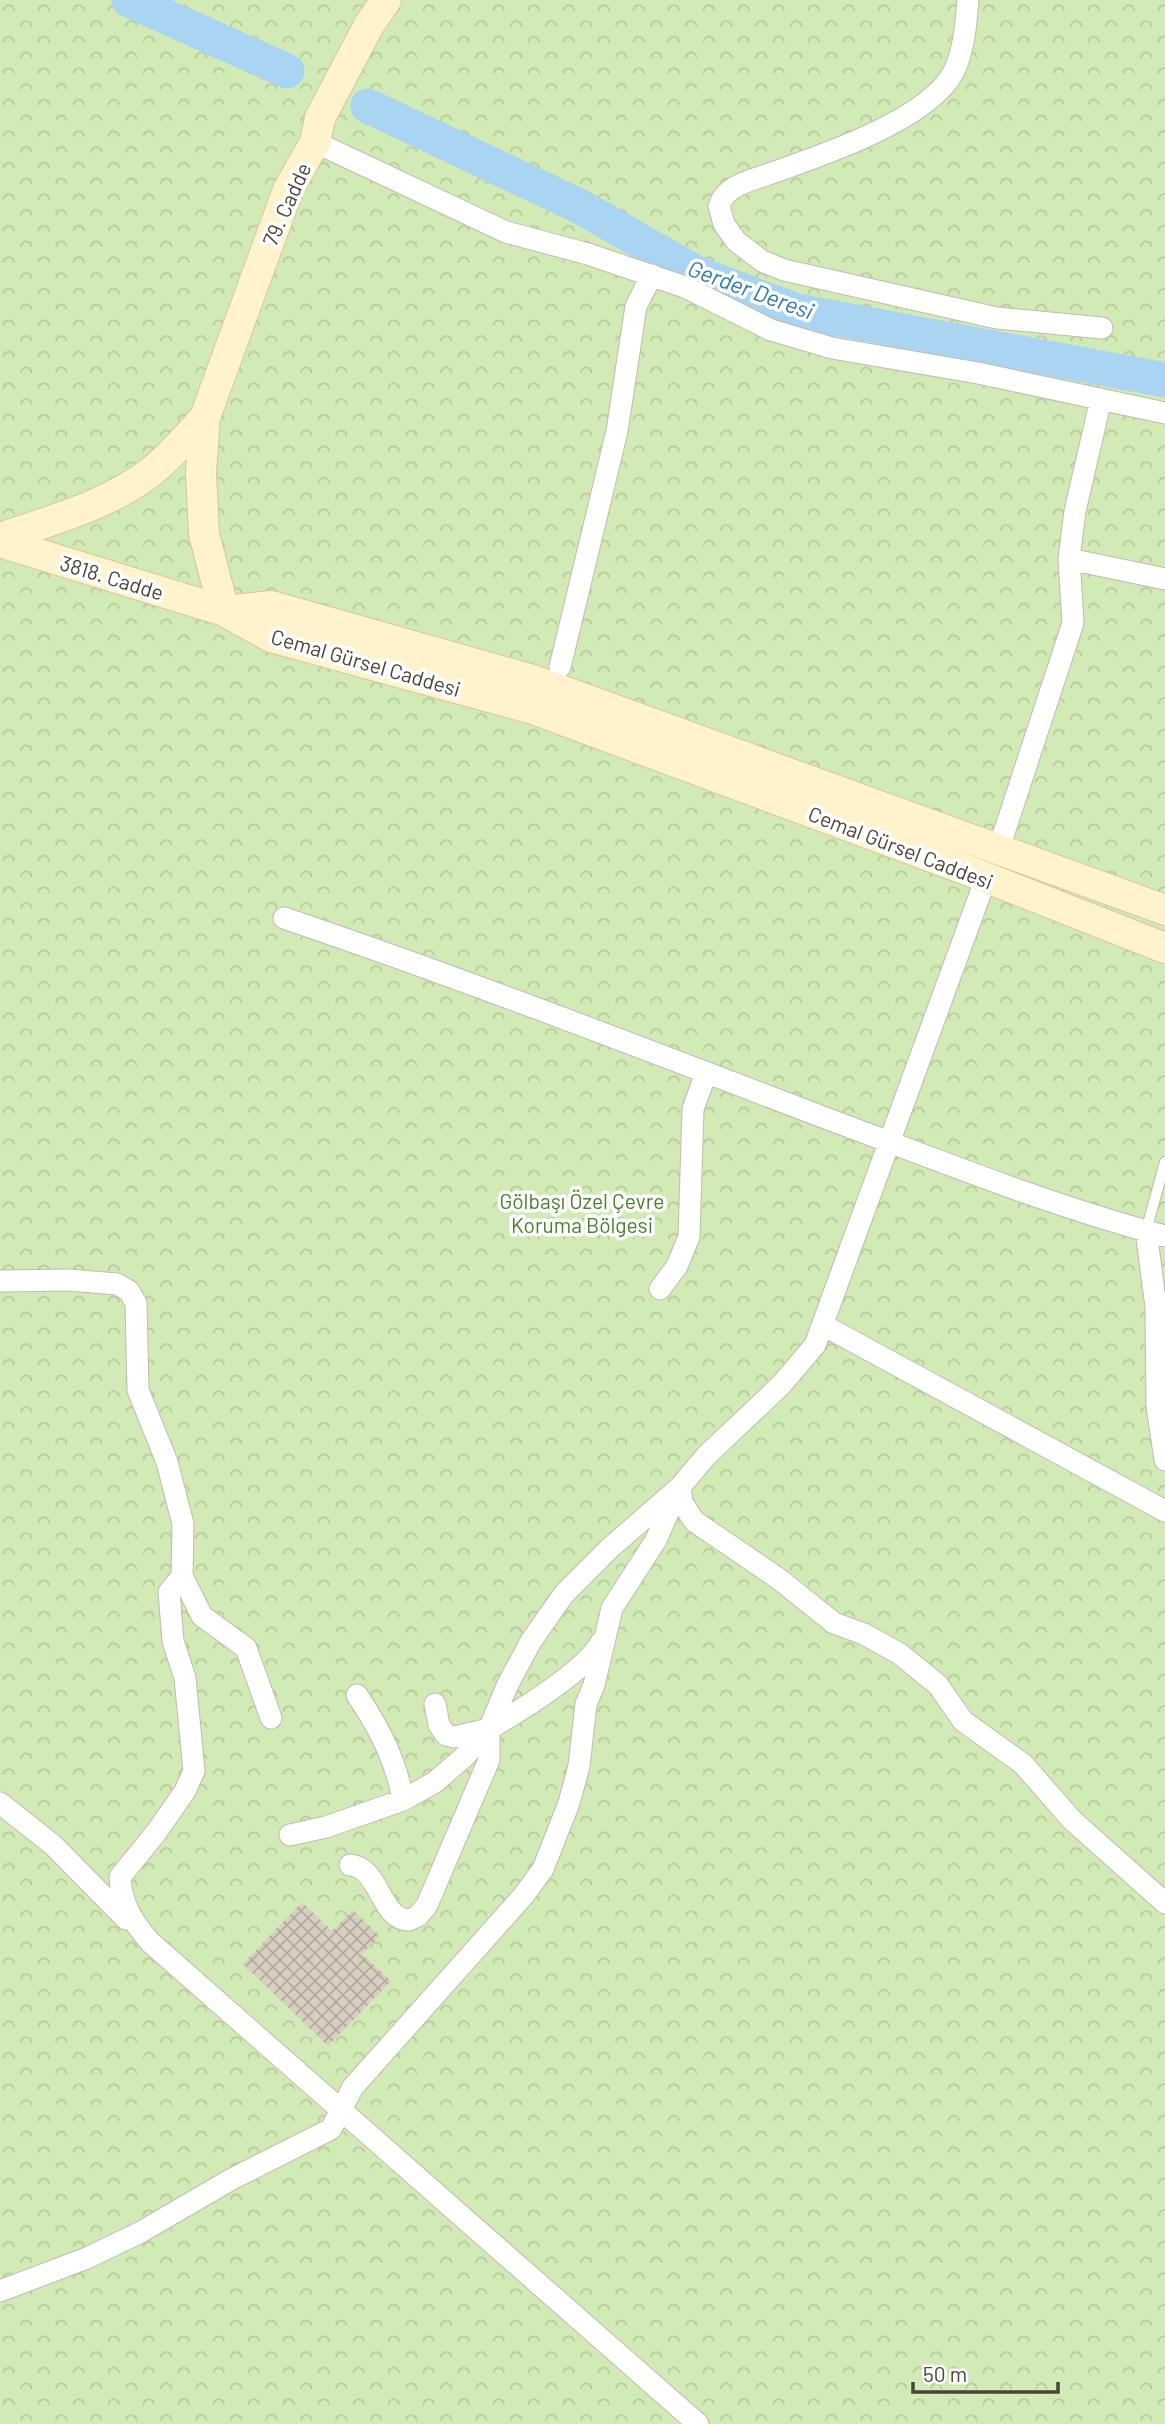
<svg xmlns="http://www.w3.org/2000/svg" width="1165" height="2424" font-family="Barlow,sans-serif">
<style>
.forest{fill:url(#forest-crowns)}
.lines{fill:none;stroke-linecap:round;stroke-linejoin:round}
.river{stroke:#a9d4f2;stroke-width:35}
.building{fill:url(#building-cross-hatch)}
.lane-casing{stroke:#c2bbae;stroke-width:12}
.street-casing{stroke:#c2bbae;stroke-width:23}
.secondary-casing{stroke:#d6c79b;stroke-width:32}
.lane{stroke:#fff;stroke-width:10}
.street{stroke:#fff;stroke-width:21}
.secondary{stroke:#fff3cd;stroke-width:30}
.labels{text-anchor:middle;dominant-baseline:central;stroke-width:7;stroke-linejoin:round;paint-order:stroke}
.street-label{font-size:21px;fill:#4b4439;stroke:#fff}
.park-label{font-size:21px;fill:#4a7f2a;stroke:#fff}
.water-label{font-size:23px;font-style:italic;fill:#2e7ab2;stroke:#fff}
</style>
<defs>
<pattern id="forest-crowns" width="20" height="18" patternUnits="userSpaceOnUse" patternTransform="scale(1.75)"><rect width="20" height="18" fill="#d2eab5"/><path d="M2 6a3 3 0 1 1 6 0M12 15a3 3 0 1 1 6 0" fill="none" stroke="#b6ca9c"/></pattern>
<pattern id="building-cross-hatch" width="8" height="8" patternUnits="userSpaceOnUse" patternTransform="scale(1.75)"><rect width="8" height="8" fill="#d8cfc1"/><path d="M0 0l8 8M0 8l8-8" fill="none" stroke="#b1aa9e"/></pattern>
</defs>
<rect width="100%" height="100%" fill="#f6f3ec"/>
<path class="forest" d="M0 0H1165V2424H0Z"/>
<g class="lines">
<path class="river" d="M129 0 287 71
M368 106 579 206 696 273 797 311 1165 380"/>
</g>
<path class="building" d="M302 1902 332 1931 353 1910 380 1936 362 1954 391 1981 328 2046 243 1964Z"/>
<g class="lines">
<defs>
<path id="lane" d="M1146 1231 1165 1162"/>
<path id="street" d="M968 0C966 24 964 52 953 73 927 121 817 157 766 175 749 181 725 186 719 206L724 224 736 241 762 261 784 270 997 318 1102 328
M315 142 506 232 588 254 685 287 771 330 832 348 978 373 1165 413
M1069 559 1165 579
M560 667 617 431 636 306 652 275
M999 848 1073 623 1069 559 1075 511 1101 399
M284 918C464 979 642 1048 820 1116 933 1158 1048 1205 1165 1236
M1146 1231 1156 1307 1157 1406 1165 1460
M0 1281 69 1280 117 1284 129 1291 136 1303 138 1390 167 1462 183 1524 182 1576 169 1592 173 1641 185 1678 194 1771 185 1791 155 1834 120 1877C121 1904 133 1922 150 1942L698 2424
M660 1289 677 1266 689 1237 693 1109 706 1073
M823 1325 1165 1511
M680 1487 682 1502 694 1521 779 1579 834 1623 864 1634 900 1654 938 1685 963 1721 1023 1764 1072 1820 1165 1903
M182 1576 202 1616 246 1648 271 1718
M357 1695C379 1728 396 1760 403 1800
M435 1704 439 1725 446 1735 455 1737 489 1729
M0 1803 53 1845 126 1919
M290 1835 326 1827 403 1800 435 1782 464 1757 489 1729 507 1686 531 1641 564 1594 610 1548 680 1487 706 1456 781 1385 815 1345 986 878
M350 1865C380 1867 380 1920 409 1920L418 1916 427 1905 489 1760V1729C518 1712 587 1670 601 1642
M0 2291 87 2258 141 2232 230 2180 331 2129 353 2087 524 1895 543 1869 569 1803 579 1766 586 1704 594 1685 612 1608 656 1540 677 1492"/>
<path id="secondary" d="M0 538C52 520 109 505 152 471 172 455 188 436 205 417
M0 542 224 611 271 637 533 709 972 872 1165 948
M224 611 271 606 533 680 1165 910
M224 611 204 534 201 473 205 417 288 190 315 142 320 118 369 25 386 0"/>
</defs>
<use href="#lane" class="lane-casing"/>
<use href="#street" class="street-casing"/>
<use href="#secondary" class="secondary-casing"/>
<use href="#lane" class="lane"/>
<use href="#street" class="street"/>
<use href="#secondary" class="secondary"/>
</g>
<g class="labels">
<g class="street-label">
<text transform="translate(286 204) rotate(-66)">79. Cadde</text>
<text transform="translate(112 577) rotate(17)">3818. Cadde</text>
<text transform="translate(366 662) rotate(16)">Cemal Gürsel Caddesi</text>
<text transform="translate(901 847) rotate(21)">Cemal Gürsel Caddesi</text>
</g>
<g class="park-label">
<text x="582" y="1200">Gölbaşı Özel Çevre<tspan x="582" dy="24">Koruma Bölgesi</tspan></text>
</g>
<g class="water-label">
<text transform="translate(751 289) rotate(20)">Gerder Deresi</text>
</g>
</g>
<path d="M913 2382v10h145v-10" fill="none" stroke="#4b4439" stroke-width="3.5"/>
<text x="923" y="2382" font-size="21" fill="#4b4439" stroke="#ffffff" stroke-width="5" paint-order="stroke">50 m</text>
</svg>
